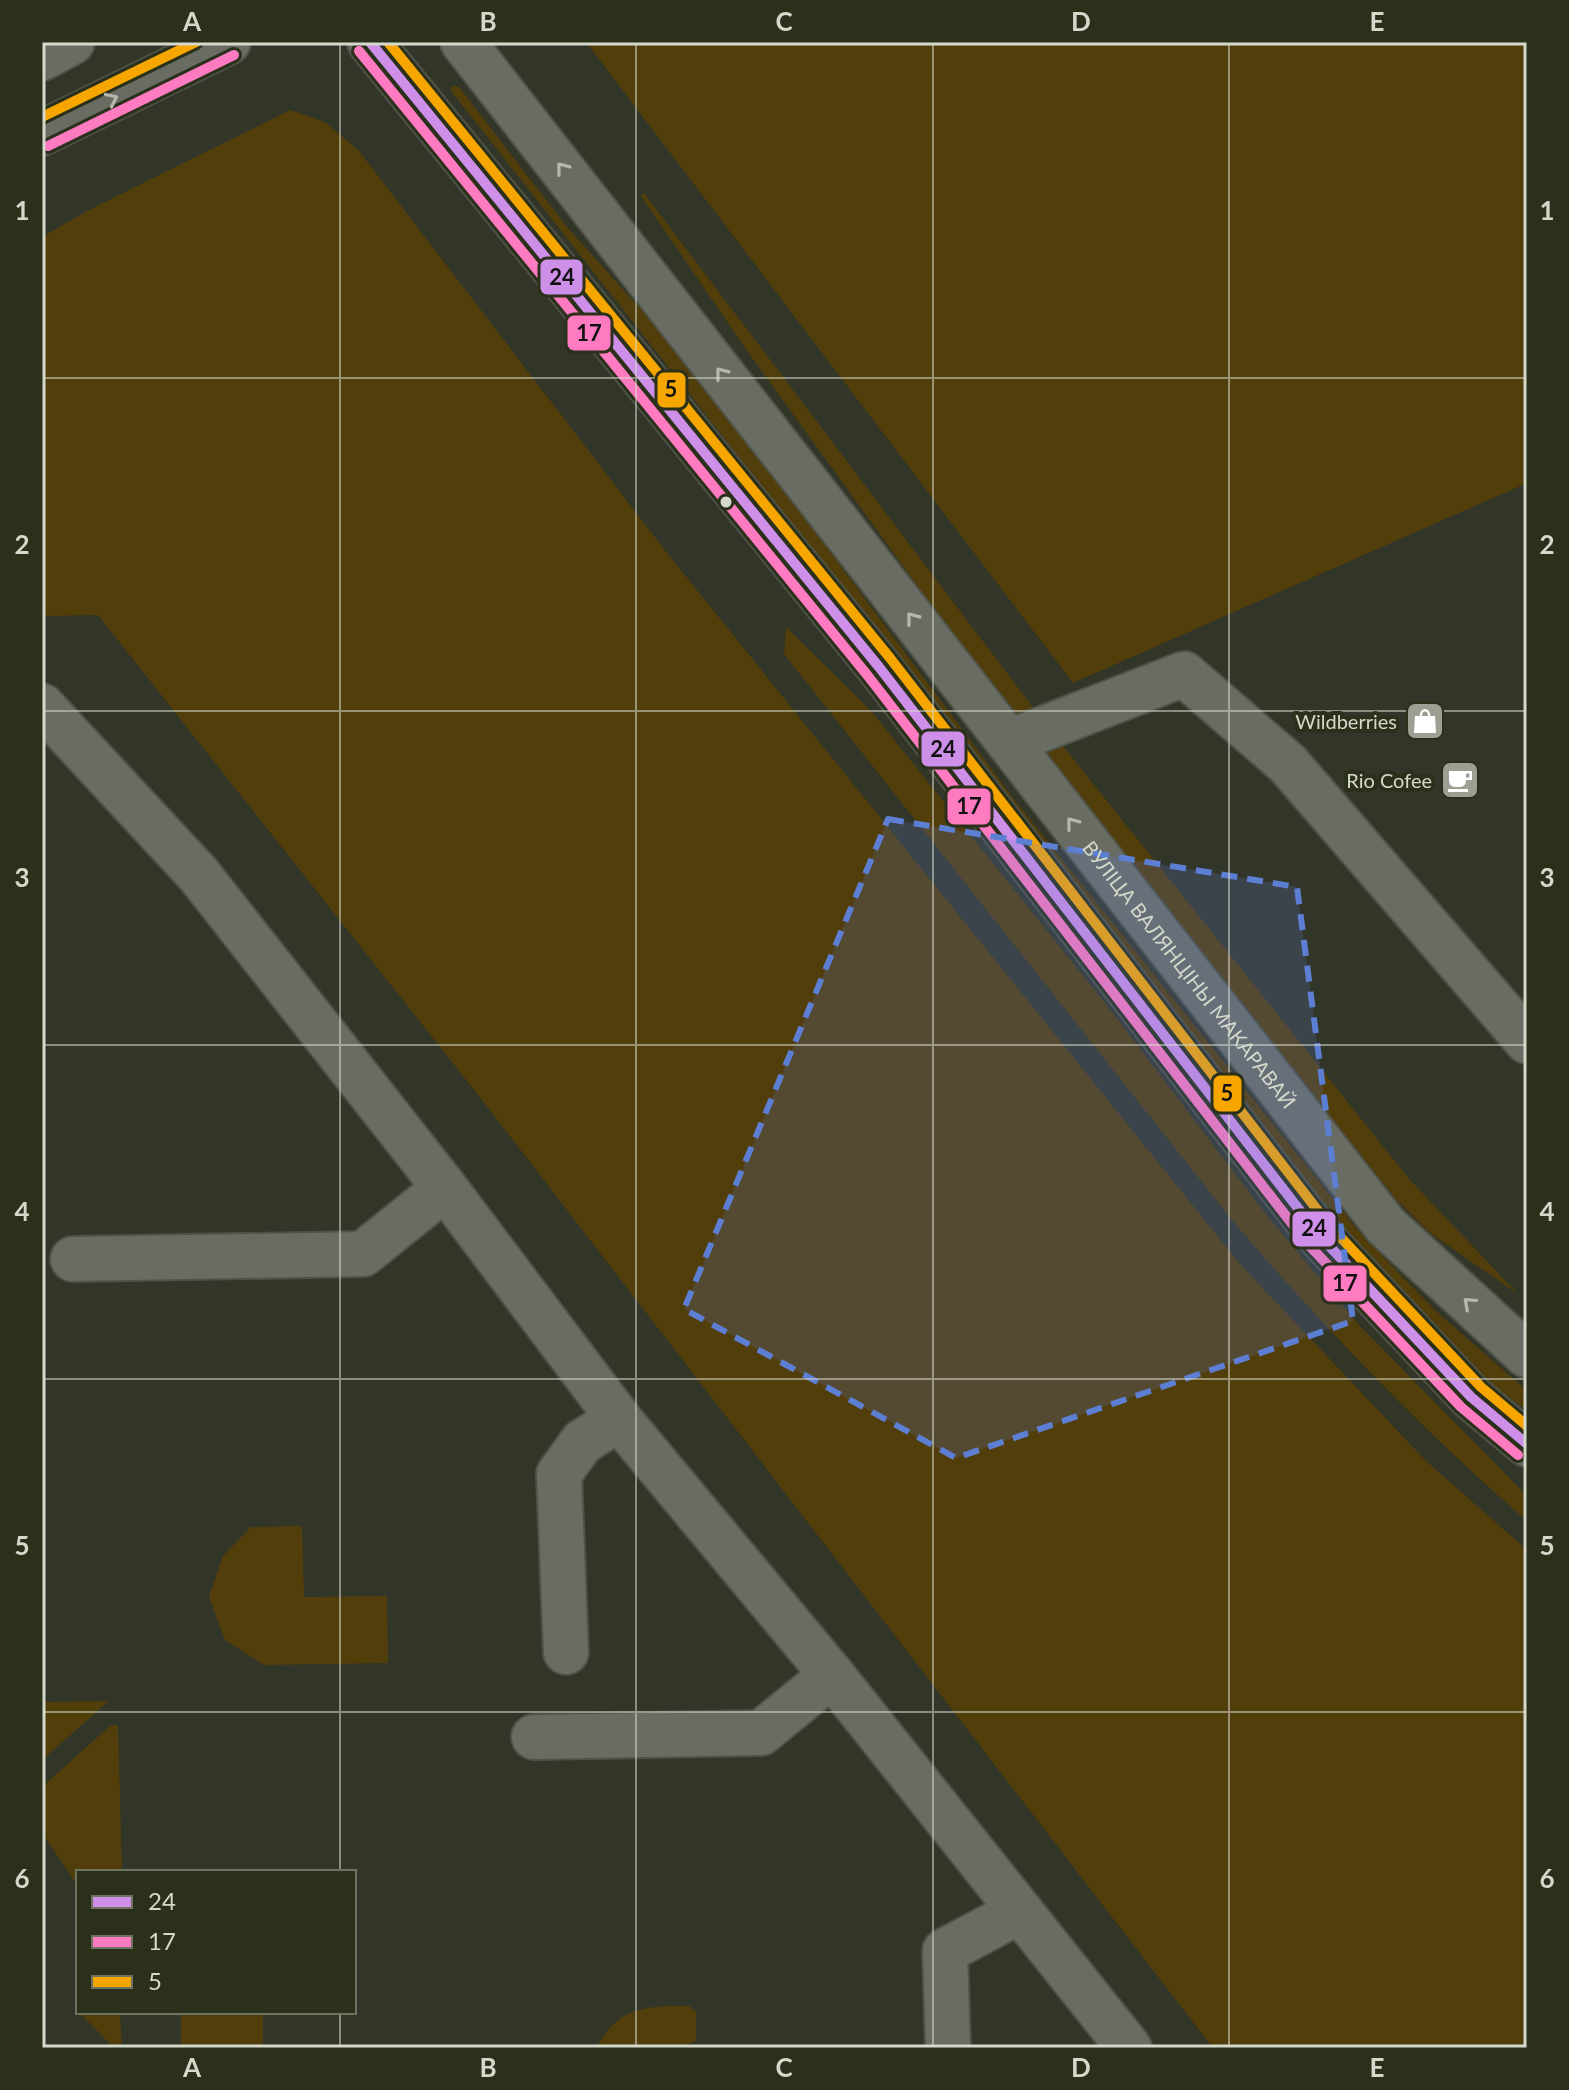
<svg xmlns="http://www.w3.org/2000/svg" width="1569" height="2090" font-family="Lato,sans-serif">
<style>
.green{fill:#523e0a}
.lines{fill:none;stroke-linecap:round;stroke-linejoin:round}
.minor-casing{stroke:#4e5247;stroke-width:48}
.minor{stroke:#696c63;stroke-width:44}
.bus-1-casing{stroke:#2a301a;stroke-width:16}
.bus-2-casing{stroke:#2a301a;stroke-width:16}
.bus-3-casing{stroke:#2a301a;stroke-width:16}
.bus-1{stroke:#ce8fe9;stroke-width:10}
.bus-2{stroke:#fe7ac1;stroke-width:10}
.bus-3{stroke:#f7a600;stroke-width:10}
.oneway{stroke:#b5b8ac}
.marked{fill:#5d7fd3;fill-opacity:0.2;stroke:#5d7fd3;stroke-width:6;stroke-dasharray:16 10;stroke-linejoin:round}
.grid{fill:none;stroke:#d5d9cb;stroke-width:2;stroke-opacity:0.55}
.bus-dot{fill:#d5d9cb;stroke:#2a301a;stroke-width:3}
.labels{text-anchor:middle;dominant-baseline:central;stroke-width:8;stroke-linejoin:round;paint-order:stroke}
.poi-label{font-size:20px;fill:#d5d9cb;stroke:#2a301a;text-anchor:end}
.street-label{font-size:20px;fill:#d5d9cb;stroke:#2a301a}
.line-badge{stroke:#2a301a;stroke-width:3}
.pale-badge-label{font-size:22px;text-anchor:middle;font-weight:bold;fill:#111}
.neatline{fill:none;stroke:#d5d9cb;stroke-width:3}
.grid-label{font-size:26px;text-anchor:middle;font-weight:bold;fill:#d5d9cb}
</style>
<rect width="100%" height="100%" fill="#323629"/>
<path class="green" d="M586 42H1527V483L1073 683Z
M451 86 459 87 567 227 690 364 1017 803 1361 1234 1436 1311 1527 1391V1410C1417 1335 1335 1221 1255 1116 1203 1048 1151 980 1098 913 883 639 667 366 452 92Z
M290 110 325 122 359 151 667 553 1240 1264 1425 1460 1527 1550V2048H1213L486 1105 98 615 42 616V237L89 210Z
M644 193 1047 726 1410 1180 1518 1294 1430 1233 1395 1198 971 660 743 345 641 196Z
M786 627 872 712 1112 1012 1268 1217 1359 1325 1527 1496V1521C1420 1428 1324 1328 1232 1220L784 654Z
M302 1526 304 1597 387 1596 388 1663 264 1665 225 1640 209 1597 223 1556 251 1527Z
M109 1701 42 1760V1702Z
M111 1725H118L122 1872H78V1886L42 1833V1787Z
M689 2006 696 2012V2041L679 2048H596C619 2006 646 2006 689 2006Z
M79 2012H120L122 2048H114Z
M181 2012H263V2048H181Z"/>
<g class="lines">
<defs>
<g id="minor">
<path d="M370 42 879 667 1318 1234 1471 1397 1527 1444"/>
<path id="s1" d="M463 42 1386 1226 1527 1355"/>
<path d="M42 58 72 42"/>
<path d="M42 133 228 42"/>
<path d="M42 706 199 875 445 1188 619 1419 832 1675 1129 2048"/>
<path d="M1009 742 1184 674 1288 764 1527 1041"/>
<path d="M73 1259 363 1254 445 1188"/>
<path d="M566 1652 559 1474 582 1442 619 1419"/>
<path d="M534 1737 761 1733 832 1675"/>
<path d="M948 2048 945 1951 1020 1911"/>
</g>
</defs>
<use href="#minor" class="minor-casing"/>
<use href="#minor" class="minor"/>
<defs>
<path id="bus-1" d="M370 42 879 667 1318 1234 1471 1397 1527 1444"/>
<path id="bus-2" d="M359 51 868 676 1307 1243 1461 1407 1518 1455
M48 146 234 55"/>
<path id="bus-3" d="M388 42 890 658 1329 1225 1481 1387 1527 1426
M42 117 196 42"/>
</defs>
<use href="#bus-1" class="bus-1-casing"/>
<use href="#bus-2" class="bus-2-casing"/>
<use href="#bus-3" class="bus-3-casing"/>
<use href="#bus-1" class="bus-1"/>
<use href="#bus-2" class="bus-2"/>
<use href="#bus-3" class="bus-3"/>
</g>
<defs><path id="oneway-chevron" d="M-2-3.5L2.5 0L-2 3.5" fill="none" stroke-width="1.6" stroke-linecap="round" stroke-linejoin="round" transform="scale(2)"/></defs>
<g class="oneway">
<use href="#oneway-chevron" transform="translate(112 99) rotate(-26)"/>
<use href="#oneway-chevron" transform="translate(562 168) rotate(-128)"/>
<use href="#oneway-chevron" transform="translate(721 373) rotate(-128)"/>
<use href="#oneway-chevron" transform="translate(912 618) rotate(-128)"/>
<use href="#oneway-chevron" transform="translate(1072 823) rotate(-128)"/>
<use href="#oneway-chevron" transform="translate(1469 1303) rotate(-138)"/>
</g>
<path class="marked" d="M888 819 1297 887 1353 1321 956 1458 684 1309Z"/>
<path class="grid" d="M340 42V1872M636 42V2048M933 42V2048M1229 42V2048M42 378H1527M42 711H1527M42 1045H1527M42 1379H1527M42 1712H1527M340 2012V2048"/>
<defs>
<symbol id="shop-square" viewBox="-11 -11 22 22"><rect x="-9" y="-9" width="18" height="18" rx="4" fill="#9ca092" stroke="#2a301a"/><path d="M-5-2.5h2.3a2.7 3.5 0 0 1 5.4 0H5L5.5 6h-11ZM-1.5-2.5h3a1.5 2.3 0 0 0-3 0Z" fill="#fff"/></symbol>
<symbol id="cafe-square" viewBox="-11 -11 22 22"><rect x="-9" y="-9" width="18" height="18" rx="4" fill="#9ca092" stroke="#2a301a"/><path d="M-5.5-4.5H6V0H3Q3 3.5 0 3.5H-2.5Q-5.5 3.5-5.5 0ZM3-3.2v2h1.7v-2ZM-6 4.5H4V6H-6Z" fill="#fff"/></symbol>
</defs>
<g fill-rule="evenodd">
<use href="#shop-square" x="1403" y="699" width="44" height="44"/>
<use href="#cafe-square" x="1438" y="758" width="44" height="44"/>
</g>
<circle class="bus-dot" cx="726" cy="502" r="7"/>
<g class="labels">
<g class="poi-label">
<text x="1397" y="721">Wildberries</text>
<text x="1432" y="780">Rio Cofee</text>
</g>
<g class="street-label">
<text stroke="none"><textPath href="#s1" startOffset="1182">ВУЛІЦА ВАЛЯНЦІНЫ МАКАРАВАЙ</textPath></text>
</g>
</g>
<g class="line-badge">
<rect x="539" y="258" width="45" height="38" rx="8" fill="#ce8fe9"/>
<rect x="566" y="314" width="46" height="38" rx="8" fill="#fe7ac1"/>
<rect x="656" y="371" width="31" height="38" rx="8" fill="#f7a600"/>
<rect x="920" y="730" width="46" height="38" rx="8" fill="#ce8fe9"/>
<rect x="946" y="787" width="46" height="39" rx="8" fill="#fe7ac1"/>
<rect x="1212" y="1074" width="31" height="39" rx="8" fill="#f7a600"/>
<rect x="1291" y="1210" width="46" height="38" rx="8" fill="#ce8fe9"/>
<rect x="1322" y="1264" width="46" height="39" rx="8" fill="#fe7ac1"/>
</g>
<g class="pale-badge-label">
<text x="562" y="285">24</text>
<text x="589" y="341">17</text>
<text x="671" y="397">5</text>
<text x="943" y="757">24</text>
<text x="969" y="814">17</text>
<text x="1227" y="1101">5</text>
<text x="1314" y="1236">24</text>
<text x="1345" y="1291">17</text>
</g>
<rect width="1569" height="2090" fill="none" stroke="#2a301a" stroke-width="88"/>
<rect x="76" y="1870" width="280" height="144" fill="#2a301a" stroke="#6e7461" stroke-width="2"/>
<rect x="92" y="1896" width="40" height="12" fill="#ce8fe9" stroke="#6e7461" stroke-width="2"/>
<text x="148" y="1910" font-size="24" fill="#d5d9cb">24</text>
<rect x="92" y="1936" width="40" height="12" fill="#fe7ac1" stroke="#6e7461" stroke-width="2"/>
<text x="148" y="1950" font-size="24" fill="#d5d9cb">17</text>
<rect x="92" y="1976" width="40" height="12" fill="#f7a600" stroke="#6e7461" stroke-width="2"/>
<text x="148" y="1990" font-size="24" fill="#d5d9cb">5</text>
<rect x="44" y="44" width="1481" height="2002" class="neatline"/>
<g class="grid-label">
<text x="192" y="31">A</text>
<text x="488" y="31">B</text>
<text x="784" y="31">C</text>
<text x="1081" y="31">D</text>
<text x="1377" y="31">E</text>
<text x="22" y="220">1</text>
<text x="1547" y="220">1</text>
<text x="22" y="554">2</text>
<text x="1547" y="554">2</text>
<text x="22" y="887">3</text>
<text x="1547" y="887">3</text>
<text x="22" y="1221">4</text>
<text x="1547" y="1221">4</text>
<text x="22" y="1555">5</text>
<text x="1547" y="1555">5</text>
<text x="22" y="1888">6</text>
<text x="1547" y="1888">6</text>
<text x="192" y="2077">A</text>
<text x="488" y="2077">B</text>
<text x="784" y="2077">C</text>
<text x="1081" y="2077">D</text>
<text x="1377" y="2077">E</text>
</g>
</svg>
